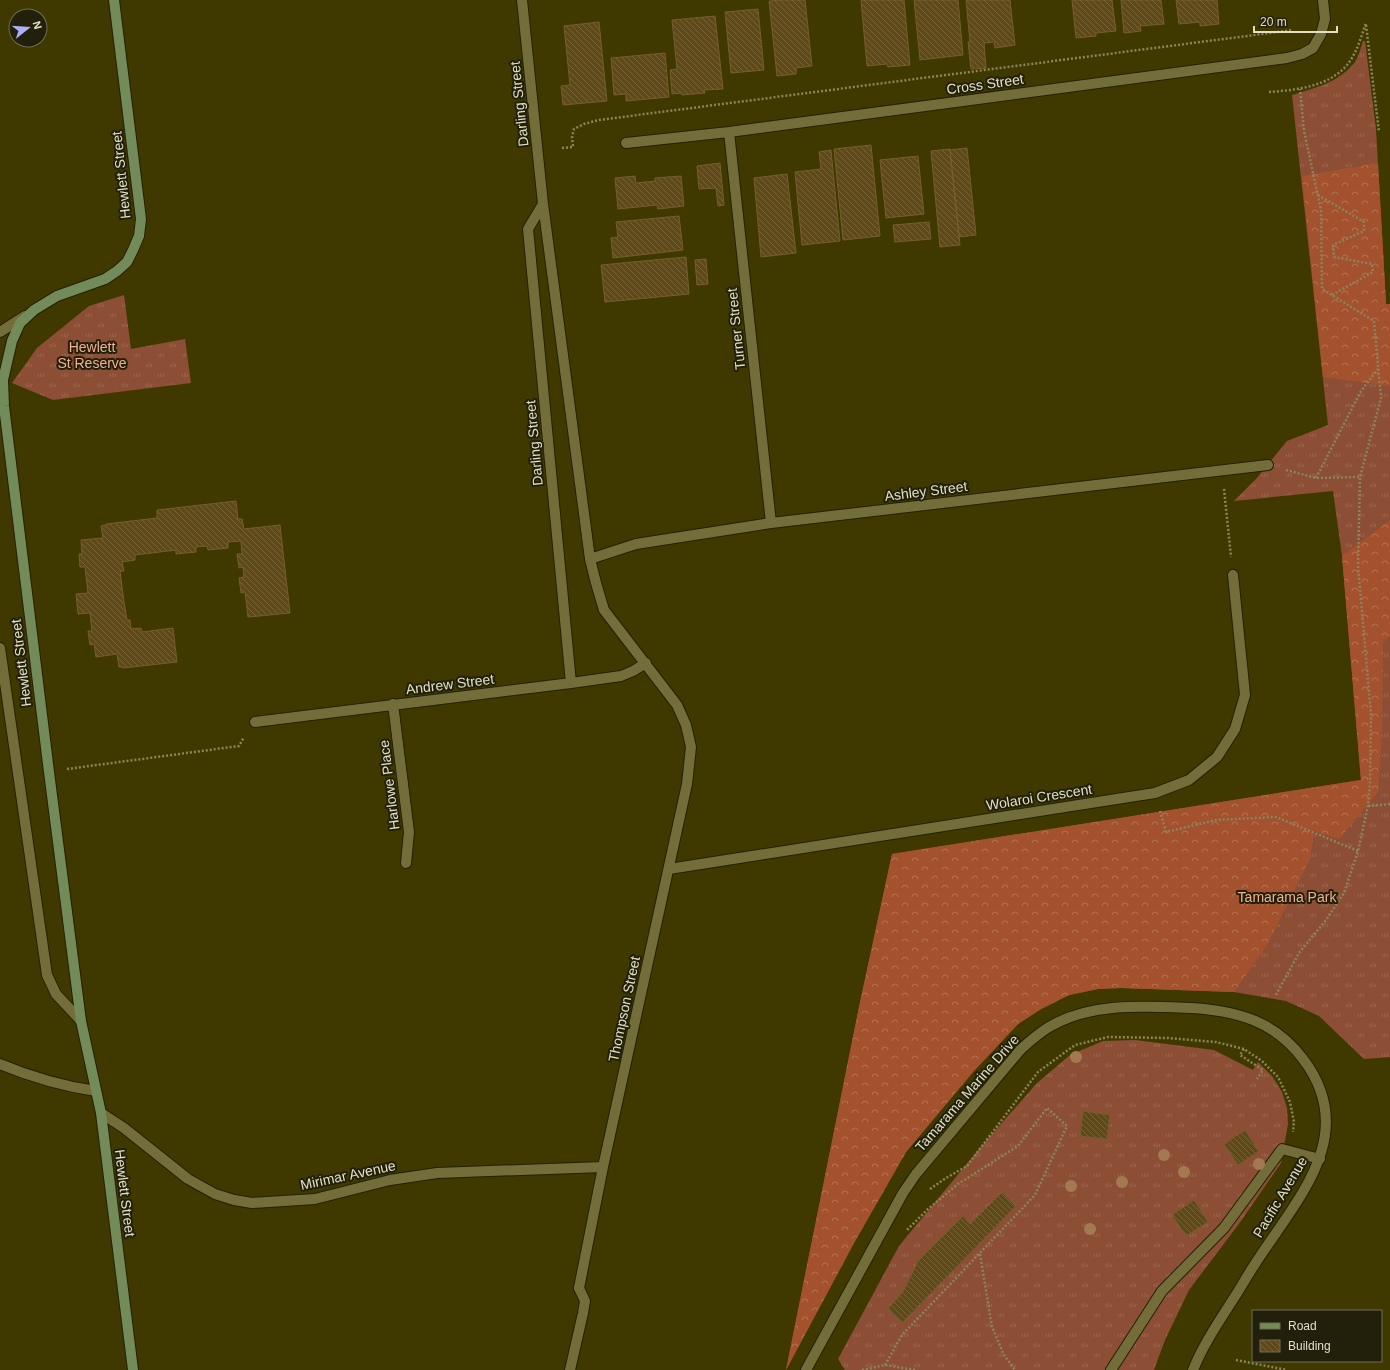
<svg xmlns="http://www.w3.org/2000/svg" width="1390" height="1370" font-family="Arial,sans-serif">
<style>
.grass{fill:url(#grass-tufts)}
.forest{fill:url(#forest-crowns)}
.building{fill:url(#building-back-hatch);stroke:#765e2e}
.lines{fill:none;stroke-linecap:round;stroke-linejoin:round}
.lane-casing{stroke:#232004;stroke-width:12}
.street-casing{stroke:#232004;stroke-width:12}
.secondary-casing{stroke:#232004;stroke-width:12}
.path{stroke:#8a855a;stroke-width:2.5;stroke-dasharray:2 2;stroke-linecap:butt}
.lane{stroke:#736d39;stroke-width:10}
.street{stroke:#736d39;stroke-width:10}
.secondary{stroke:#738a59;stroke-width:10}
.tree{fill:#a37951}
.labels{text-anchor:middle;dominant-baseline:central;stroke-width:4;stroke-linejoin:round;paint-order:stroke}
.street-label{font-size:14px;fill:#e2dfc4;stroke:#22200a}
.park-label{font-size:14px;fill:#f4ae93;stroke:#22200a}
</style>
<defs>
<pattern id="grass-tufts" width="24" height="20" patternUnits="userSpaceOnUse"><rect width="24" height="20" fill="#8c4e35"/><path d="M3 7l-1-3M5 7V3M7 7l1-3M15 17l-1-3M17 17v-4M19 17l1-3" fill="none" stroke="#9c6751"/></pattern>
<pattern id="forest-crowns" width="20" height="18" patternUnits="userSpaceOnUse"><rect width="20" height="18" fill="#a4512e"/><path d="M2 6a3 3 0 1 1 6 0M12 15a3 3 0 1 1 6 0" fill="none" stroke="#b47254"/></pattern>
<pattern id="building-back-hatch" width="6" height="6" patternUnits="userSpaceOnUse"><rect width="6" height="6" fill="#604918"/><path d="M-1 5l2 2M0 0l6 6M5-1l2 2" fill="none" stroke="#766338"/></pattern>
</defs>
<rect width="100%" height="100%" fill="#3f3900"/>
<path class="grass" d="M1363 41H1365L1376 129 1386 304H1390V1057L1364 1059 1319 1016 1286 1001 1234 992 1121 988 1098 989 1069 995 1041 1009 1018 1024 973 1072 906 1152 854 1243 786 1370 859 1007 892 854 1361 780 1342 556 1333 491 1234 501 1256 479 1287 441 1328 425 1292 95C1315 88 1340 82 1355 62 1359 56 1361 47 1363 41Z
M124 295 131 349 185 339 191 383 53 400 12 383 37 348 89 306Z
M1135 1040 1214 1050 1253 1070 1258 1062 1272 1076 1282 1092 1287 1108 1288 1124 1281 1163 1241 1221 1189 1290 1165 1340 1154 1370H845L838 1359 899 1246 979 1149 1037 1083 1070 1055 1103 1041Z"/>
<path class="forest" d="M1378 163 1386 304H1390V386L1323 377 1302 176Z
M1390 520V636L1383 643 1382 733 1378 792 1339 839 1314 831 1310 859 1266 947 1234 992 1121 988 1098 989 1069 995 1041 1009 1018 1024 973 1072 906 1152 854 1243 786 1370 859 1007 892 854 1361 780 1342 556Z"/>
<path class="building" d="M783 0H805L812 66 796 68V74L777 76 769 1Z
M861 0H904L910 65 888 67 887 64 867 66Z
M914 0H958L963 55 920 60Z
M966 0H1010L1015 45 995 48 994 42 984 43 986 68 971 69 968 42H970Z
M1072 0H1112L1116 31 1096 33V36L1076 38Z
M1121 0H1161L1164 24 1140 26 1141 31 1124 33Z
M1176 0H1217L1219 24 1200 26V22L1179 24Z
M758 9 764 70 731 73 725 12Z
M715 16 723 89 704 90 705 93 682 95V93L672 94 670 70 677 69 672 20Z
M599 22 607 101 563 105 561 86 570 85 564 26Z
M665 53 669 97 626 101V94L614 95 611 58Z
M871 145 880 236 843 240 834 149Z
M967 148 976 235 959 237 950 150Z
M950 149 960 245 940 247 931 151Z
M831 150 840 241 802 245 795 172 821 169 819 152Z
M918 156 924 214 886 218 880 160Z
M720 163 724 205 718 206 716 188 699 189 697 166Z
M787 174 796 253 761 257 754 178Z
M635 176 636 183 655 181V178L681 176 684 206 658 209 657 205 618 209 615 178Z
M679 216 683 250 613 258 611 238 618 237 616 222Z
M929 222 931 239 895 242 893 225Z
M686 257 689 294 605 302 601 265Z
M706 259 708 284 697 285 695 260Z
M236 501 238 519H242L244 529 280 525 290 613 248 617 245 592 241 593 239 578 244 577 243 567 239 568 237 554H242L241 541 228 542V548L208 550 207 546 196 547V552L176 554V550L135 555V560L122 562 124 571H120L124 602 127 620H130L131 629 141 628 142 632 173 628 177 662 123 668V667H119L117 654 96 657 94 644 90 645 88 631H92L90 613 78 614 76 594 88 593 85 567H80L79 554H82L81 540 103 538 101 526 106 525V524L157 518V510Z
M1083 1111 1110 1115 1107 1139 1080 1136Z
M1245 1130 1259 1151 1238 1165 1224 1144Z
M1002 1192 1016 1206 902 1323 888 1308 903 1292 918 1261 963 1216 970 1224Z
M1194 1200 1208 1222 1186 1236 1172 1215Z"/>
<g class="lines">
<defs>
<path id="lane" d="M570 1370 583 1313 585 1301 579 1288
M1111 1370 1162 1291 1224 1228 1282 1149 1320 1159"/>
<path id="street" d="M522 0 543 204 590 559 596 583 604 610 677 705 686 725 691 747 687 784 603 1167 579 1288
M729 132 771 523
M626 143 729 132 1287 58 1302 54 1313 48 1321 34 1325 19 1323 0
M543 204 528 229 571 683
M0 332 25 316
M590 559 636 544 771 523 1268 465
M0 648 47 975 56 994 81 1021
M393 704 409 832 406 863
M255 722 571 683 621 676 633 671 646 663
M669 869 1155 793 1189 780 1217 757 1235 729 1245 695 1233 575
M0 1064C31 1077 63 1086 96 1091
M101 1113 124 1128 188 1179 215 1194 234 1200 252 1203 315 1199 390 1180 437 1173 603 1167
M806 1370 903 1193 916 1174 1021 1049C1030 1041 1039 1033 1049 1027 1091 1002 1145 1006 1192 1008 1237 1011 1275 1021 1303 1059 1361 1135 1296 1200 1255 1264 1247 1276 1240 1289 1232 1301 1218 1323 1203 1345 1193 1370"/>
<path id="secondary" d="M114 0 141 219 139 236 133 250 127 262 117 271 105 279 57 296 34 310 20 323 12 341 3 380 4 406 49 772 81 1021 101 1113 133 1370"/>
</defs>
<use href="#lane" class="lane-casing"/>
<use href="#street" class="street-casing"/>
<use href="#secondary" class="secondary-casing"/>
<path class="path" d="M1366 25 1379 132
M1269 92C1296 90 1328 87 1347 65 1357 53 1361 37 1366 23
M562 148 573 147 572 136 574 129 584 124 599 120 1293 30
M1318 195 1364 222V231L1333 245 1334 257 1372 264 1373 272 1332 295
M1286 470 1316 478 1360 477
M1316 478 1361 391 1378 369
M1224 489 1231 557
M67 769 239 746 244 737
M1368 806 1390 804
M1160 811 1166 832 1216 820 1276 817 1358 851
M1276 995 1299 953 1326 920 1344 893 1358 851 1368 806 1370 783 1371 714 1358 566 1360 477 1381 398 1374 321 1322 289 1321 210 1304 131 1300 89
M1244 1049 1240 1055 1263 1070 1257 1079
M930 1189 946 1178 967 1166 1038 1072 1075 1045 1108 1037 1168 1038 1216 1042 1244 1049 1262 1061 1278 1077 1290 1102 1294 1122 1293 1132
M980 1254 992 1327 1004 1355 1015 1370
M1236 1360 1287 1370
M885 1365 902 1335 1035 1195 1067 1126 1047 1108 1018 1146 958 1184 928 1209 907 1230
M862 1370 885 1365 915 1370"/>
<use href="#lane" class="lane"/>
<use href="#street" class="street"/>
<use href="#secondary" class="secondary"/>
</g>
<g class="tree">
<circle cx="1076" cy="1057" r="6"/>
<circle cx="1164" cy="1155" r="6"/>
<circle cx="1259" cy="1164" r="6"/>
<circle cx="1184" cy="1172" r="6"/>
<circle cx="1122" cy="1182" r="6"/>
<circle cx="1071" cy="1186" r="6"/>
<circle cx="1090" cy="1229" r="6"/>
</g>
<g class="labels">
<g class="street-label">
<text transform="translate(985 84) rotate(-8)">Cross Street</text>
<text transform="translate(519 104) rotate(-96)">Darling Street</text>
<text transform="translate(121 175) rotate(-96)">Hewlett Street</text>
<text transform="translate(736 329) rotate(-96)">Turner Street</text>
<text transform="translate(534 443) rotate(-95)">Darling Street</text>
<text transform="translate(926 491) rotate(-7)">Ashley Street</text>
<text transform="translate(21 663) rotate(-97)">Hewlett Street</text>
<text transform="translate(450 684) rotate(-7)">Andrew Street</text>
<text transform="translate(389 785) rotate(-97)">Harlowe Place</text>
<text transform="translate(1039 797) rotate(-9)">Wolaroi Crescent</text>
<text transform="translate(624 1009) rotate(-78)">Thompson Street</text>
<text transform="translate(967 1093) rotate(-49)">Tamarama Marine Drive</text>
<text transform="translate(348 1175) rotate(-12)">Mirimar Avenue</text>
<text transform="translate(125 1193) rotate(83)">Hewlett Street</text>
<text transform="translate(1280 1197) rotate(-59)">Pacific Avenue</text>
</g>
<g class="park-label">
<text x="92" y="347">Hewlett<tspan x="92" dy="16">St Reserve</tspan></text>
<text x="1287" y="897">Tamarama Park</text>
</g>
</g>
<rect x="1252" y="1310" width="130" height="52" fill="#22200a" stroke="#6f6c54"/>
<rect x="1260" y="1323" width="20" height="6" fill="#738a59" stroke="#6f6c54"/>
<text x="1288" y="1330" font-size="12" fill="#e2dfc4">Road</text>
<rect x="1260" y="1340" width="20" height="12" fill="url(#building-back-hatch)" stroke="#6f6c54"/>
<text x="1288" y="1350" font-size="12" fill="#e2dfc4">Building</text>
<g transform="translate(28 28) rotate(73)"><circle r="19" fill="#22200a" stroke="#6f6c54"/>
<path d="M0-3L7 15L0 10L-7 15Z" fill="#adaffb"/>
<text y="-6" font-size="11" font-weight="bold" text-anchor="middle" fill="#e2dfc4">N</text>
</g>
<path d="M1254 26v6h83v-6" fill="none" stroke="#e2dfc4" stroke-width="2"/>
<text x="1260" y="26" font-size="12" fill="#e2dfc4" stroke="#22200a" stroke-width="3" paint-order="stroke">20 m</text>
</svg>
